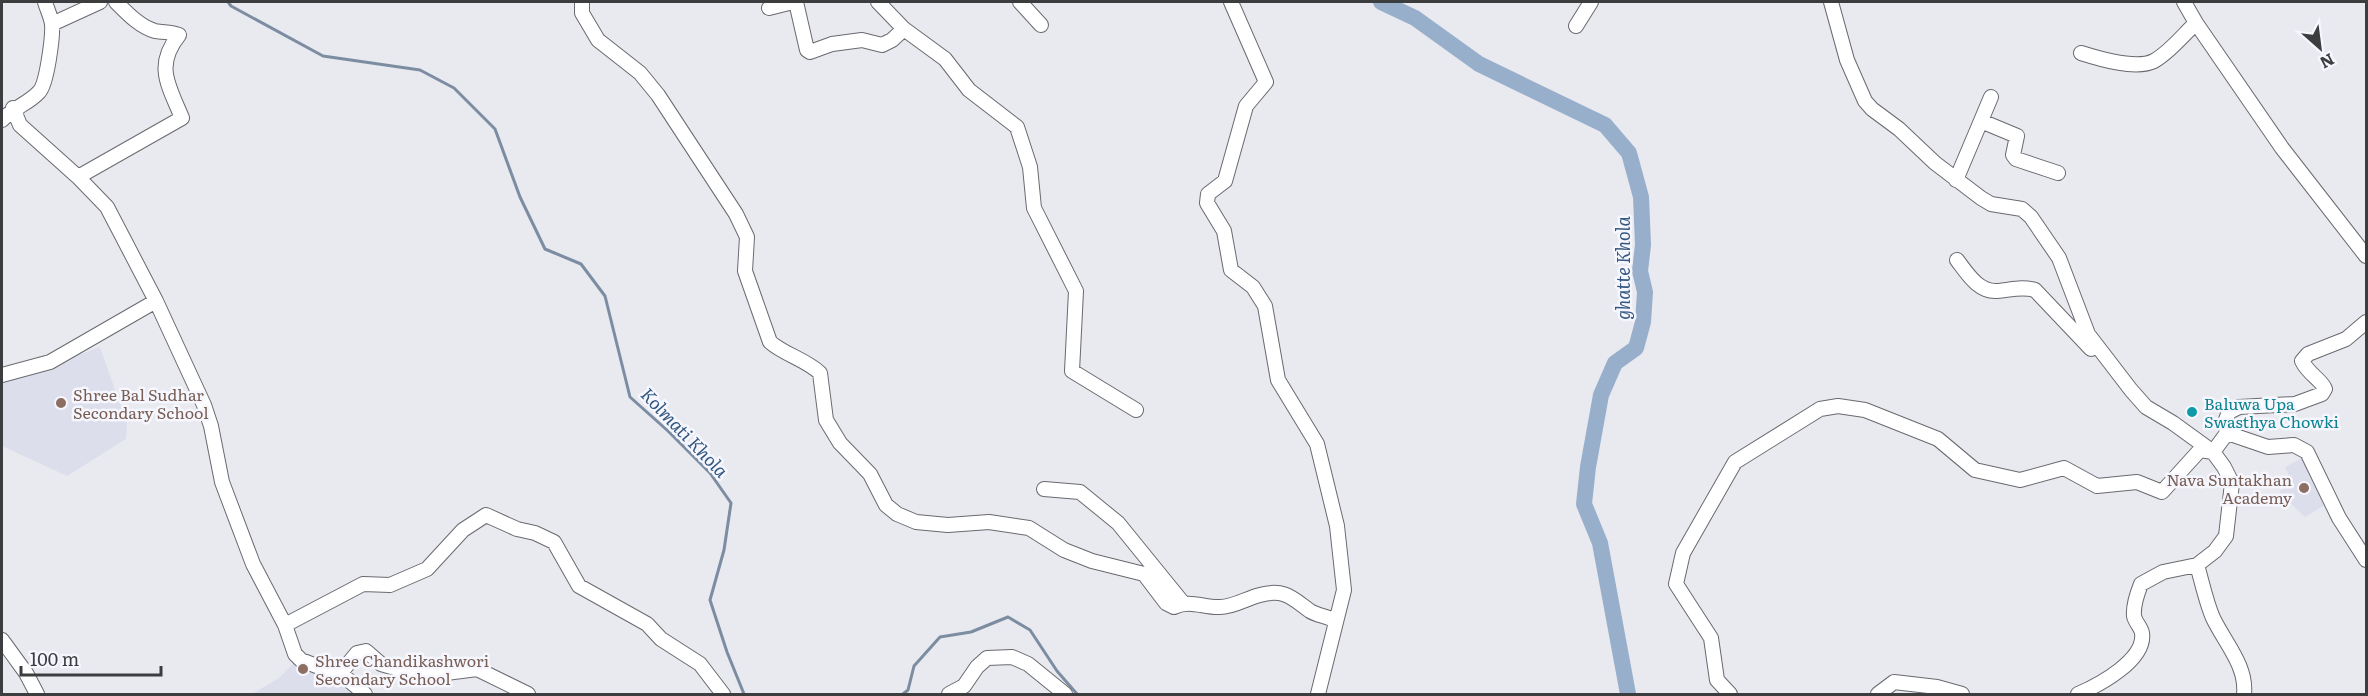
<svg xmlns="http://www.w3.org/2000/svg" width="2368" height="696" font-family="Literata,serif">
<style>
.built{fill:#dcdeec}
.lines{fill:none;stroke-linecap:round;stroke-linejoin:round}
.stream{stroke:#7c8da2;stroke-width:3}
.river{stroke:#98afcc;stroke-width:16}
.minor-casing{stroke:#696a70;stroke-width:16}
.minor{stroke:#fff;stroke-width:14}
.education-dot{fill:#8d6e63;stroke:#f6f7fe;stroke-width:2}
.culture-dot{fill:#0f9aa8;stroke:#f6f7fe;stroke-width:2}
.labels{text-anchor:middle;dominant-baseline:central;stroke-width:5;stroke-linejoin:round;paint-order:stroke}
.education-label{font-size:16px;fill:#785e54;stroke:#f6f7fe;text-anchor:start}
.culture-label{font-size:16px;fill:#0d838f;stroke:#f6f7fe;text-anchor:start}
.water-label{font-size:18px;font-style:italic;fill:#345780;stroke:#f6f7fe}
</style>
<rect width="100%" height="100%" fill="#e9e9f0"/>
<path class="built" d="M100 347 127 424 126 439 67 476 2 446V383Z
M2306 456 2328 503 2305 517 2279 492 2292 483 2285 467Z
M297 660 342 679 353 691 350 694H252L279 678Z"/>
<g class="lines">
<path class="stream" d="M228 2 231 6 323 56 420 70 454 88 495 129 520 197 545 249 581 264 605 296 630 397 668 431 710 473 731 503 724 550 710 600 727 652 744 694
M903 694 908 690 914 666 940 637 971 632 1008 617 1030 630 1057 671 1077 694"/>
<path class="river" d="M1381 2 1415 18 1479 64 1605 125 1629 153 1641 197 1643 245 1640 271 1645 292 1643 322 1636 348 1615 363 1601 395 1588 467 1584 504 1600 543 1628 694"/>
<defs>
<path id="minor" d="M582 2V13L598 40 640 73 658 95 736 214 747 237 745 271 770 342C785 355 805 359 820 373L826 420 840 443 870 474 886 505 897 514 916 522 948 525 989 522 1029 528 1064 550 1092 561 1144 574 1166 603 1174 607C1190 599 1204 608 1220 607 1234 607 1247 598 1260 595 1285 588 1293 599 1310 611 1316 615 1329 617 1336 621
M796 2 807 50 810 52 832 44 862 40 882 45 892 40 904 29
M878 2 904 29 945 59 969 90 1017 127 1030 167 1034 208 1076 291 1072 371 1136 410
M1020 2 1041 25
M1231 2 1266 82 1246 106 1225 181 1208 194 1207 203 1224 231 1231 270 1253 287 1265 306 1278 380 1317 444 1337 526 1344 590 1318 694
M1831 2 1847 60 1865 101 1872 109 1899 129 1935 163 1981 198 1991 204 2022 209 2031 217 2059 258 2088 334 2131 390 2146 407 2173 423 2213 452 2224 467 2232 483 2226 536 2215 551 2197 565C2202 582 2206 602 2213 618 2225 643 2247 666 2244 694
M2184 2 2196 23 2282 148 2366 256
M769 8 793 2
M52 24 100 2
M1576 26 1591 2
M2081 53C2100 59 2136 70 2154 61 2170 52 2183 35 2196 23
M13 108 20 125 78 177 107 207 156 301 204 405 211 426 222 482 253 564 285 625 295 654 301 660 345 677 365 694
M2 120C14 107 28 104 39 92 47 84 53 36 52 24 51 17 47 9 45 2
M1981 121 2017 136 2013 155 2016 159 2058 173
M78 177 182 118C169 86 154 66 179 35 170 31 164 33 155 31 140 27 127 13 116 2
M1956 180 1991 97
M1957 260C1967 273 1978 292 1997 291 2011 290 2021 286 2035 290L2091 349
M2 375 50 362 156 301
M2227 433 2268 447 2294 445 2307 452 2339 518 2366 560
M2213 452 2227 433 2225 422 2229 412 2239 407 2295 404 2322 394 2325 389C2321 379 2309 375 2302 361L2308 354 2346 339 2366 322
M1044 489 1080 492 1118 523 1183 603
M285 625 363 584 390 585 427 569 463 530 486 515 517 529 535 533 554 542 579 586 647 624 661 639 700 664 723 694
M2 640 26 673 37 694
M339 675 357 653 366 651 381 664 423 676 477 669 528 694
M949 694 964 686 977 667 987 658 1012 657 1028 664 1065 694
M1730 694 1717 680 1711 638 1676 584 1683 553 1735 462 1820 409 1838 406 1865 410 1938 439 1975 470 2020 480 2064 468 2097 486 2137 482 2162 492 2200 450 2213 452
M1878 694 1894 682 1937 687 1962 694
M2078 694C2099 685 2146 660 2142 633 2141 627 2135 622 2134 616 2133 605 2137 594 2141 584L2163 572 2197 565"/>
</defs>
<use href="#minor" class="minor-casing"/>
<use href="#minor" class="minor"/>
</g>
<g class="education-dot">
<circle cx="61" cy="403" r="6"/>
<circle cx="2304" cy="488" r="6"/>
<circle cx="303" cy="669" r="6"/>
</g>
<circle class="culture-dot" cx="2192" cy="412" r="6"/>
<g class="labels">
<g class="education-label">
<text x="73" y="394">Shree Bal Sudhar<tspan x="73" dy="18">Secondary School</tspan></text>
<text x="2292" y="479" text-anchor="end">Nava Suntakhan<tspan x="2292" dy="18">Academy</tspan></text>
<text x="315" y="660">Shree Chandikashwori<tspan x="315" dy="18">Secondary School</tspan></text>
</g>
<g class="culture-label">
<text x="2204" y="403">Baluwa Upa<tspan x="2204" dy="18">Swasthya Chowki</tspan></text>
</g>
<g class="water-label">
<text transform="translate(1622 268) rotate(-90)">ghatte Khola</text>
<text transform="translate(685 432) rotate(46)">Kolmati Khola</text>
</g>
</g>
<rect width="2368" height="696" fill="none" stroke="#3c3d3f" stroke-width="6"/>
<g transform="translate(2320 48) rotate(152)" stroke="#f6f7fe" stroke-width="4.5" paint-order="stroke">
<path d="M0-4.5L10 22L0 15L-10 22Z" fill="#3c3d3f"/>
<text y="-9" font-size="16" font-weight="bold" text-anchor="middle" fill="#3c3d3f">N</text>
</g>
<path d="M21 666v9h140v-9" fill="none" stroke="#3c3d3f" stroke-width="3"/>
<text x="30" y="666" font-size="18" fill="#3c3d3f" stroke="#f6f7fe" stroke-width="4.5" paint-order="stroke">100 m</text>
</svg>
